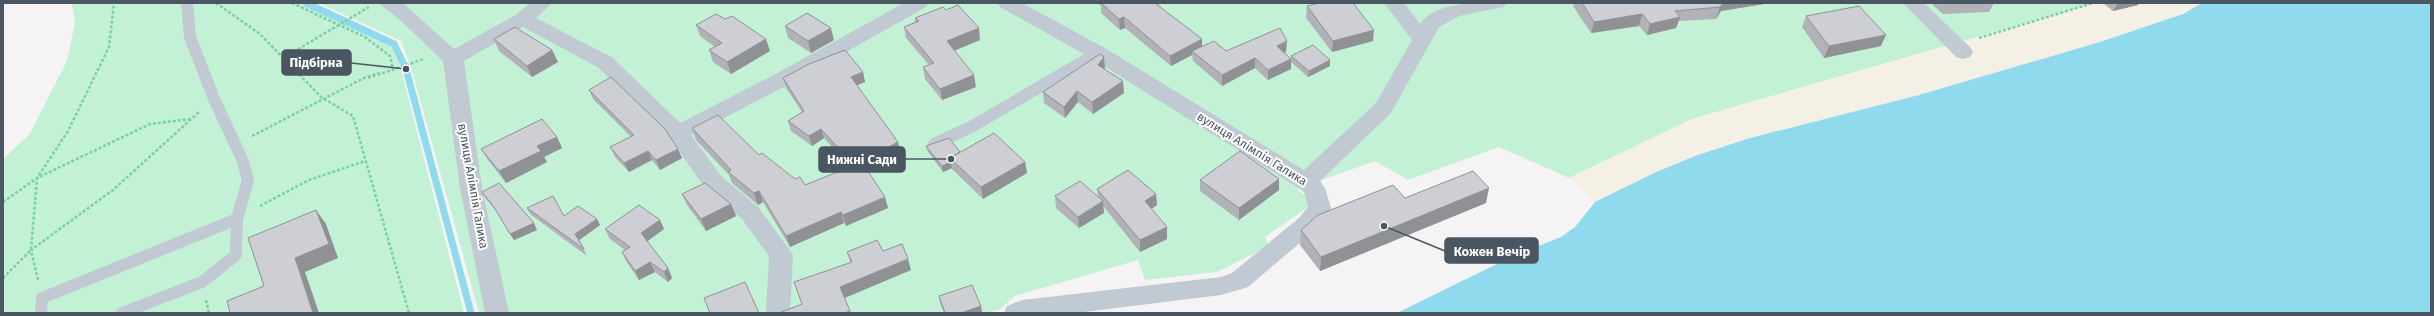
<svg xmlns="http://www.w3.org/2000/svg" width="2434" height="316" font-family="'Fira Sans',sans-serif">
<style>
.green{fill:#c3f1d5}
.sand{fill:#f5f0e5}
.water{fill:#90daee}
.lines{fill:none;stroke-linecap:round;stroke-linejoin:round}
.stream{stroke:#90daee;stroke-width:7}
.path{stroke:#7ad0a6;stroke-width:2.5;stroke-dasharray:3 2;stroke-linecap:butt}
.service{stroke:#c1cad2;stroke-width:12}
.minor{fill:#c1cad2;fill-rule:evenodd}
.wall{fill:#b0b2b7}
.shaded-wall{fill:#909195}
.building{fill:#cdcfd5;stroke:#909195}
.labels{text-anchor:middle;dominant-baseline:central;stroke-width:4;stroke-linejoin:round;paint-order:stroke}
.street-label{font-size:12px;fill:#4a5661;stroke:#fff}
.leader{fill:none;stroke:#4a5661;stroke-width:1.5}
.callout-dot{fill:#4a5661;stroke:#fff;stroke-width:1.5}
.callout{fill:#4a5661;stroke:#4a5661;stroke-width:1.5}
.callout-label{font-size:13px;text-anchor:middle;font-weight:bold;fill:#fff}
</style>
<rect width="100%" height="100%" fill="#f5f3f3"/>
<path class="green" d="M72 3H297L351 25 391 47 399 62 464 313H3V159L29 135 67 61 75 23Z
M319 3H2095L1692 119 1569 178 1499 147 1408 180 1375 161 1297 189 1314 203 1265 237 1269 246 1217 272 1145 280 1138 260 1015 296 1000 309 988 313H479L411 67 401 41Z"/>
<path class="sand" d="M2095 3H2202L2183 14 2100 42 1919 95 1750 138 1695 156 1654 173 1595 202 1569 178 1692 119Z"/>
<path class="water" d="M2202 3H2431V313H1397L1511 257 1561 237 1575 227 1595 202 1654 173 1695 156 1750 138 1919 95 2100 42 2183 14Z"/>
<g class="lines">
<path class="stream" d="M306 3 394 44 406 69 471 313"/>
<path class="path" d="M216 3 260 34 321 97 353 116 409 313
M292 3 365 37 390 56 393 69
M1979 38 2093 3
M285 57 369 7
M368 78 424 59
M252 136 364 78 379 73
M3 202 37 178 68 131 109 47 114 3
M260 206 309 180 365 161
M3 278 31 250 37 178 150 124 191 119
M38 280 31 250 113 190 199 112
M206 300 209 313"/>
<path class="service" d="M934 144 971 127 1098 53
M41 313 42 298 237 219
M122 313 202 282 236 255 237 219 248 180 242 159 214 99 190 37 187 3"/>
<path class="minor" d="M378 3 404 4 454 49 516 15 530 3H552L536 18 613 58 680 123 772 76 904 3H929L926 7 786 86 691 135 721 176 758 207 789 249 793 255 790 313H766L769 256 742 219 705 188 670 138 599 68 523 27 464 61 482 188 509 313H485L460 188 443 61 399 19Z
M997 3H1022L1105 48 1304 170 1376 103 1412 40 1384 3H1404L1420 24C1436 0 1481 3 1507 3L1504 7 1459 16 1439 27 1391 113 1320 181 1325 188 1331 208 1315 230 1248 287 1221 295 1076 313H1004L1007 306 1022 300 1221 277 1232 273 1299 218 1308 207 1304 192 1297 187 1091 58 1000 7Z
M1903 3H1924L1970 47 1973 52 1970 57 1963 59 1956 57Z"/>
</g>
<path class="wall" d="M1097 3H1159V6L1202 46 1226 51 1286 52H1284L1291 59V56L1330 60V66L1308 77 1291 62V69L1268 80 1255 68 1222 86 1193 61 1192 55 1171 66 1125 28 1120 30 1101 13V6Z
M1574 3H1770L1721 11 1716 19 1679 21 1676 28 1647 35 1639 26 1591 33 1573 6Z
M1931 3H1994L1989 12 1943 14Z
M2103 3H2139L2138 5 2113 11Z
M1307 6 1373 41 1332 52 1306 18Z
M946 10 980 40 955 50 976 87 942 100 925 79 923 67 929 65 906 38 904 27 915 22V18Z
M1806 16 1881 46 1824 58 1802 27Z
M725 19 770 51 731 74 713 62 709 50 715 47 700 36 696 25Z
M785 26 834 40 811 53 788 38Z
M494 39 552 50 558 62 532 77 499 51Z
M1104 57V69L1124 93 1093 114 1078 102 1065 118 1044 103 1043 92Z
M863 72 865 82 857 85 900 151 867 169 888 208 846 226 844 223 790 247 763 202 758 205 732 183 729 175 696 140 692 128 759 155 795 179 805 185 850 167 824 138 812 146 791 131 788 121 802 112 786 88 783 78Z
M589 90 682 158 660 170 652 160 629 172 615 157 610 147 631 137 593 99Z
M557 137 562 148 544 157 547 162 506 183 488 160 481 149Z
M926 146 960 152 1025 162 1027 173 983 199 952 169V168L943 172 928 152Z
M1279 179V190L1239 220 1200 191V180Z
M1097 189 1156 194 1157 205 1151 209 1167 227V239L1140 252 1103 206 1104 213 1079 228 1056 208 1055 196 1098 197Z
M482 192 537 230 514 240 498 213 486 199Z
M682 194 731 204 736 216 706 231 687 205Z
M1405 198 1486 203 1320 271 1300 245 1301 230Z
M527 208 564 216 597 219 600 225 579 240 587 256 530 214Z
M660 220 664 229 647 241 668 268 672 278 668 282 655 272 639 280 626 261 622 252 625 250 610 239 605 229Z
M883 251 911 270 845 298 802 304 850 262 847 252Z
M939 296 981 306 982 313H944L940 303Z"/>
<path class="shaded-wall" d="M1723 3H1770L1721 11 1716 19 1720 7Z
M2118 3H2139L2138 5 2113 11Z
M1642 14 1639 26 1591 33 1594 22Z
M1124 17 1125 28 1120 30 1119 19Z
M1680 17 1676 28 1647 35 1650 24Z
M831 28 834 40 811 53 808 41Z
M979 28 980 40 949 53 947 41Z
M1374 30 1373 41 1332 52 1333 41Z
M1886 35 1881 46 1824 58 1829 46Z
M766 39 770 51 731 74 727 62Z
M1202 39V50L1192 51V55L1171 66 1170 56Z
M1287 41 1286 52 1277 56V46Z
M552 50 558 62 532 77 527 66Z
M1104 57 1105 68 1099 76 1098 65Z
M1255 58V68L1222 86V75Z
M1291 59V69L1268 80V70Z
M1330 60V66L1308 77 1309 71Z
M863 72 865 82 853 87 851 77Z
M974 75 976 87 942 100 940 89Z
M1123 81 1124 93 1093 114 1092 102Z
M1077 91 1078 102 1065 118 1064 107Z
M821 129 824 138 812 146 809 136Z
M557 137 562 148 544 157 547 162 506 183 499 171 537 146Z
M898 142 900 151 857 174 854 165Z
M678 149 682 158 660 170 656 160Z
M648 151 652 160 629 172 624 163Z
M951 162 952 168 943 172 942 166Z
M1025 162 1027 173 983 199 981 187Z
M1279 179V190L1239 220V208Z
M1489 188 1486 203 1320 271 1321 257Z
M759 191 763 202 758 205 754 193Z
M1156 194 1157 205 1145 213V201Z
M885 197 888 208 846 226 843 215Z
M1103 201 1104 213 1079 228 1078 217Z
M731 204 736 216 706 231 701 219Z
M316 210 326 224 338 258 305 272 319 313H313L295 258Z
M841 212 844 223 790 247 786 236Z
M597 219 600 225 578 241 575 234Z
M660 220 664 229 645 243 641 233Z
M534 223 537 230 514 240 510 234Z
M1167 227V239L1140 252V240Z
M908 259 911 270 844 298 840 287Z
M650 262 655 272 639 280 635 271Z
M668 268 672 278 668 282 664 272Z
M981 306 982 313H961Z
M850 311 851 313H844Z"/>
<path class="building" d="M1101 3H1155L1202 39 1170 56 1124 17 1119 19Z
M1319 3H1353L1374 30 1333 41 1307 6Z
M1582 3H1723L1720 7 1675 11 1680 17 1650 24 1642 14 1594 22Z
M958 5 979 28 947 41 974 75 940 89 923 67 934 63 904 27 919 21 915 18 943 7 946 10Z
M1859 6 1886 35 1829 46 1806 16Z
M807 13 831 28 808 41 785 26Z
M716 14 725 19 732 16 766 39 727 62 709 50 722 43 696 25Z
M515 27 552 50 527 66 494 39Z
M1280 28 1287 41 1277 46 1291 59 1268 70 1255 58 1222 75 1192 51 1214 41 1226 51Z
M1313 45 1330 60 1309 71 1291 56Z
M845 50 863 72 851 77 898 142 854 165 821 129 809 136 788 121 804 111 783 78 809 64Z
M1100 54 1104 57 1098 65 1123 81 1092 102 1077 91 1064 107 1043 92Z
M611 77 665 129 678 149 656 160 648 151 624 163 610 147 634 135 589 90Z
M718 115 759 155 762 153 795 179 800 177 805 185 862 162 885 197 843 215 841 212 786 236 759 191 754 193 728 172 731 170 692 128Z
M542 119 557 137 537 146 541 151 499 171 481 149Z
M994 133 1025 162 981 187 950 158Z
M949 138 960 152 950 158 951 162 942 166 926 146Z
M1240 151 1279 179 1239 208 1200 180Z
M1128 170 1156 194 1145 201 1167 227 1140 240 1097 189Z
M1473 171 1489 188 1321 257 1301 230 1318 215 1393 185 1405 198Z
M1080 181 1103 201 1078 217 1055 196Z
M499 183 534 223 510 234 494 207 482 192Z
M705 183 731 204 701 219 682 194Z
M553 196 564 216 578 206 597 219 575 234 584 249 527 208Z
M639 205 660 220 641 233 668 268 664 272 650 262 635 271 622 252 630 247 605 229Z
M316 210 329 244 295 258 313 313H230L227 301 264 286 248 238Z
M877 240 883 251 902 244 908 259 840 287 850 311 844 313H779L802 304 794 282 852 262 847 252Z
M745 282 759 313H710L704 298Z
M972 285 981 306 961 313H945L939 296Z"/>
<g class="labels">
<g class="street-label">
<text transform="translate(1252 149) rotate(32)">вулиця Алімпія Галика</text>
<text transform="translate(473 186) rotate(80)">вулиця Алімпія Галика</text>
</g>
</g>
<path class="leader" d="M406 69L351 63M951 159L905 159M1384 226L1445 251"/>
<g class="callout-dot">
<circle cx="406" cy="69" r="4"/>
<circle cx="951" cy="159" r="4"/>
<circle cx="1384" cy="226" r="4"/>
</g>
<g class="callout">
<rect x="282" y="50" width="69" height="25" rx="4"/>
<rect x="819" y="147" width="86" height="25" rx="4"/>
<rect x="1445" y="238" width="93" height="25" rx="4"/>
</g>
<g class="callout-label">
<text x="316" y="67">Підбірна</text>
<text x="862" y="164">Нижні Сади</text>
<text x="1492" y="256">Кожен Вечір</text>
</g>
<rect width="2434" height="316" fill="none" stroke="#4a5661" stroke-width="8"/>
</svg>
